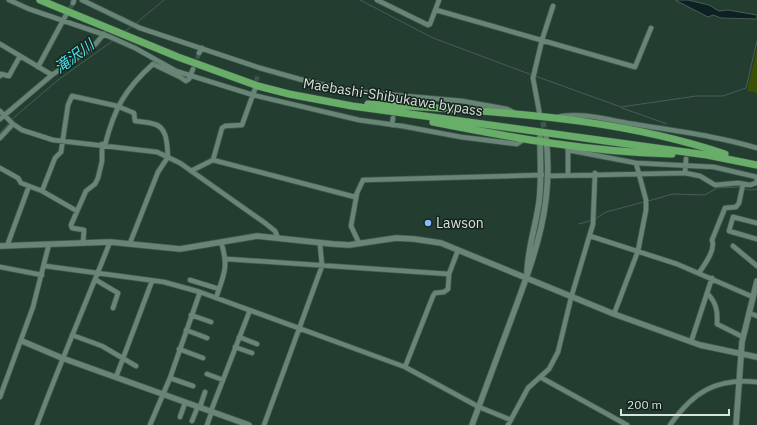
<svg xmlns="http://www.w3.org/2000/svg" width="757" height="425" font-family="'IBM Plex Sans','Noto Sans JP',sans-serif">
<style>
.green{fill:#3c5103}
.water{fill:#0d2122;stroke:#495c5a}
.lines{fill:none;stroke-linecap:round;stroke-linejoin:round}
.stream{stroke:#495c5a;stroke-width:1}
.minor-tunnel{stroke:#3e574b;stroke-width:4.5;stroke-dasharray:4.5 2;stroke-linecap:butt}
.tertiary-tunnel{stroke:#3e574b;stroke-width:5.5;stroke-dasharray:5.5 3;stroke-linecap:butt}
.minor-casing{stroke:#435a50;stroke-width:6}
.tertiary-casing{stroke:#435a50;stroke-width:7}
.trunk-casing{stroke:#435a50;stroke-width:8}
.minor{stroke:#688576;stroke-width:4.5}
.tertiary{stroke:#688576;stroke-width:5.5}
.trunk{stroke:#68ad68;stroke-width:7}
.poi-dot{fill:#87bbfb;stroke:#16221c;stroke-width:1.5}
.labels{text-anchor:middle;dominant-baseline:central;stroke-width:3;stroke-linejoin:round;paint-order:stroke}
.street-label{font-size:14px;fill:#d5e4dc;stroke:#16221c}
.poi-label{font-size:14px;fill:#d5e4dc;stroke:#16221c;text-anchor:start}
.water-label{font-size:15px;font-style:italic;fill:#45e4ea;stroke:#16221c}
</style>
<rect width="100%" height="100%" fill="#233e31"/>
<path class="green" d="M757 49V95L755 92 747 91Z"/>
<path class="water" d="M675 0H688L709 5 719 11 728 10 757 15V19L721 18 713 15 708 17Z"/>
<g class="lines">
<path class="stream" d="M360 0 433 38 532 75
M135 24 164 0
M124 32 131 27
M535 76 621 107 696 96H723L746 88 757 41
M622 108 667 124
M11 120 58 80 114 40
M0 133 9 123
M745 189 751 190 757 189
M648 201 673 194 705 195 717 188 740 187
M595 219 606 212 644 202
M579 224 592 220"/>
<path class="minor-tunnel" d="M67 14 73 3
M195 65 199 53
M255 87 258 74
M686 159 690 139"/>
<path class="tertiary-tunnel" d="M543 122 546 136"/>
<defs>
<path id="minor" d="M9 0 29 9 108 36 135 48 176 71 253 95 359 120 402 126 461 137 517 144 523 140
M82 0 140 28 260 68 299 79 349 91 462 101 507 109 513 112
M377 0 428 25 430 24 439 0
M73 3 74 0
M436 10 635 67 651 28
M0 44 52 75
M199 53 202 48
M38 67 66 15
M0 76 1 74 9 76 20 56
M0 111 13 124 22 130 53 140 157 152 180 163 265 223 275 231 278 238
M540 116 533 78 542 40 553 6
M558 117C578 111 613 121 634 124 675 131 717 136 757 148
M0 119 52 75 92 48 104 34
M392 125 393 118
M0 138 13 124
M105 145C114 109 125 89 153 64L180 77 186 81 189 79 193 69
M567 147 568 150 636 163 714 167 757 177
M568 150V174
M213 160 222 128 225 126 242 125 255 89
M0 168 18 178 21 183 42 191 77 211
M191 171 213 160 355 197 357 193
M685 173 686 159
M548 176 685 173 700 176 715 185 738 183 750 185 756 183 757 179
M42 191 55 158 61 152 68 105 72 96 117 106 134 113 135 121C142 122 148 122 154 124 168 127 167 147 168 157L158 172 130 243
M757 223 733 217 729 231 757 239
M590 236 677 264 753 297
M83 243 84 230 72 228 71 225 86 191 95 184 98 178 102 161V144
M359 243 351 226 357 193 363 180 542 175
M7 246 29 186
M733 246 757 266
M227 259 449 274
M45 266 164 282 200 292 405 367 479 407 511 420
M0 267 42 275
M699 273C704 265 716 250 712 240L725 208 736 207 739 203 743 184
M96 280 118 293 113 308
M190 280 219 289
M707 293C716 302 718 311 717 324L743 337
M216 298C224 274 229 267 221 242
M749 313 757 316
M614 314 638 251 646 210V200L636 163
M191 315 211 322
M186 330 207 338
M72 335 102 346 136 366
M239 337 257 344
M691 342 712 278
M235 347 252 353
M179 349 203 358
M405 367 433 296 435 293 444 292 448 289 449 274 458 250
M207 374 223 380
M116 377 152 281
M540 377 627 425
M170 378 193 386
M0 397 33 307 49 244
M200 407 205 392
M211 411 250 310
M180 417 185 403
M192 421 198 406
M37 425C60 363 86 303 110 242
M150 425 170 378 200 292
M207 425 212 411
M264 425 322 266 320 244
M508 425 528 388 549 369 558 352 571 298 593 224 595 173
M670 425C693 392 716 378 757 382"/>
<path id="tertiary" d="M0 246 110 242 180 249 257 236 333 244 349 245 396 238 414 239 441 243 614 314 700 345 757 357
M527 274C527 251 536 225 539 202 542 180 540 159 540 137
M22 341 62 358 249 425
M472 425C485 389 499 353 512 317 535 255 554 205 546 138
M736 425 742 342 757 281"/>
<path id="trunk" d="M40 0 178 57 258 86 289 94 352 106 707 155 757 165
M368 104C391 106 415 106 438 108 535 114 633 123 725 154
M433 122C514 138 590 152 672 154"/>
</defs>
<use href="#minor" class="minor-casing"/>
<use href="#tertiary" class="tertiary-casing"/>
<use href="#trunk" class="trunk-casing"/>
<use href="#minor" class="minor"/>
<use href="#tertiary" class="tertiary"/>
<use href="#trunk" class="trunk"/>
</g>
<circle class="poi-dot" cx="428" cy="223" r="4"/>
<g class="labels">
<g class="street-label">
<text transform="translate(393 97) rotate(9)">Maebashi-Shibukawa bypass</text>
</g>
<g class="poi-label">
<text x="436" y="223">Lawson</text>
</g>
<g class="water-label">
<text transform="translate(74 56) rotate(-37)">滝沢川</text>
</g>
</g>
<path d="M621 409v6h108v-6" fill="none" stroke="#d5e4dc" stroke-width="2"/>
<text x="627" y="409" font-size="12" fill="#d5e4dc" stroke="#16221c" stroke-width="3" paint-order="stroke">200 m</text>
</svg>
